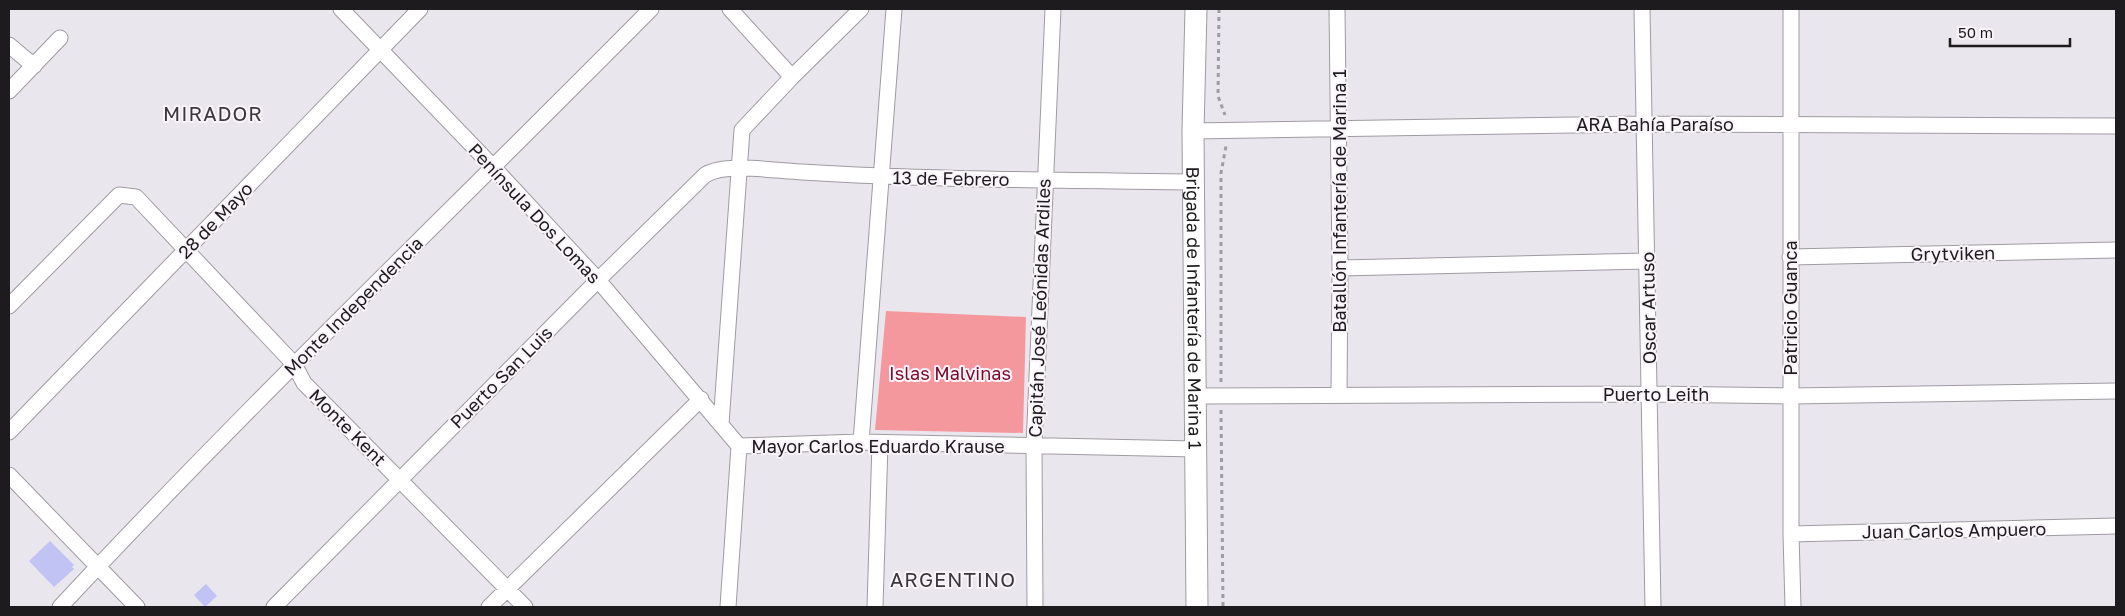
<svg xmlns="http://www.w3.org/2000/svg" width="2125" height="616" font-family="'Golos Text',sans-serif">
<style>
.green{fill:#f4989e}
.building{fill:#c1c3f4}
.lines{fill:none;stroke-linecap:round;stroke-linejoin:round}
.street-casing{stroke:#9f9ba1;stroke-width:17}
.secondary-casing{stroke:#9f9ba1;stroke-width:23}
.path{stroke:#a09da2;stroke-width:3;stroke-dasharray:4 4;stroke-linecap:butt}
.street{stroke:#fff;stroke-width:15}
.secondary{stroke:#fff;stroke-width:21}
.labels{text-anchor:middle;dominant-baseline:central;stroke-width:4;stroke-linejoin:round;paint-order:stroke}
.street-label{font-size:18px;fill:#1d1b1d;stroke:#f8f4fa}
.park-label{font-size:18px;fill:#7c0927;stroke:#f8f4fa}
.quarter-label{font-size:20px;letter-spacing:1px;fill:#3b383d;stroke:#f8f4fa}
</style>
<rect width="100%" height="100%" fill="#eae6ed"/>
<path class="green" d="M886 311 1026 317 1023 433 875 430Z"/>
<path class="building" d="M50 541 74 565 72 567 74 569 54 587 29 561Z
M206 584 217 596 205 607 194 595Z"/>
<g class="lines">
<defs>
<path id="street" d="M341 9 494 168 598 280 739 446
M730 9 792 77
M1337 9 1340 268 1339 394
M1642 9 1653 607
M1791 9V534L1793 607
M9 45 34 66
M9 91 60 38
M1193 131 1644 124 2116 126
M1790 257 2116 250
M1340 268 1647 261
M9 306 119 195 136 197 294 364 304 383 525 607
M1196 396 1649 394 1791 396 2116 391
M721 424 742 130 792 77 861 9
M9 432 420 9
M861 442 894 9
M739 446 861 442 1196 449
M9 475 137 607
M1791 534 2116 526
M60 607C251 402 454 208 651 9
M274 607 598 280 705 175C726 162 776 171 802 172 932 180 1063 180 1194 182
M489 607 701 399
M728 607 739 446
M875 607 880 443
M1035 607 1034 446 1053 9"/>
<g id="secondary">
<path id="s1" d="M1196 9 1193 131 1197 607"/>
</g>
</defs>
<use href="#street" class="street-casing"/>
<use href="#secondary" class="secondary-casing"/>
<path class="path" d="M1219 9 1218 96 1225 115
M1221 382V173L1226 146
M1221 410 1223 607"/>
<use href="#street" class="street"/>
<use href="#secondary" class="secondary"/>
</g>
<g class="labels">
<g class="street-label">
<text x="1655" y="124">ARA Bahía Paraíso</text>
<text transform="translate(951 178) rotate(1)">13 de Febrero</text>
<text transform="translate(1339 201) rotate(-90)">Batallón Infantería de Marina 1</text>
<text transform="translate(535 213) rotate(47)">Península Dos Lomas</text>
<text transform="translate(215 220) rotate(-46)">28 de Mayo</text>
<text transform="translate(1953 253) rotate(-1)">Grytviken</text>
<text transform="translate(353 306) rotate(-45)">Monte Independencia</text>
<text transform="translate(1039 308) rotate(-88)">Capitán José Leónidas Ardiles</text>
<text stroke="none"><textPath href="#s1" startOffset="299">Brigada de Infantería de Marina 1</textPath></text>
<text transform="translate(1648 308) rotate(-91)">Oscar Artuso</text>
<text transform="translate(1790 308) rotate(-90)">Patricio Guanca</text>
<text transform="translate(501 377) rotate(-45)">Puerto San Luis</text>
<text x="1656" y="394">Puerto Leith</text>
<text transform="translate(348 427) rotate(45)">Monte Kent</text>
<text x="878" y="446">Mayor Carlos Eduardo Krause</text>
<text transform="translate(1954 530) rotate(-1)">Juan Carlos Ampuero</text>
</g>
<g class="park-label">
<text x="950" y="373">Islas Malvinas</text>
</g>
<g class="quarter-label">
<text x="213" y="113">MIRADOR</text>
<text x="953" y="579">ARGENTINO</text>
</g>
</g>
<rect width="2125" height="616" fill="none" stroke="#1d1b1d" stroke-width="20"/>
<path d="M1950 38v8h120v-8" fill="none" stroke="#1d1b1d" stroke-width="2.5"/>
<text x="1958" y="38" font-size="15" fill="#1d1b1d" stroke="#f8f4fa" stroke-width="4" paint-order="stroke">50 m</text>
</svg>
